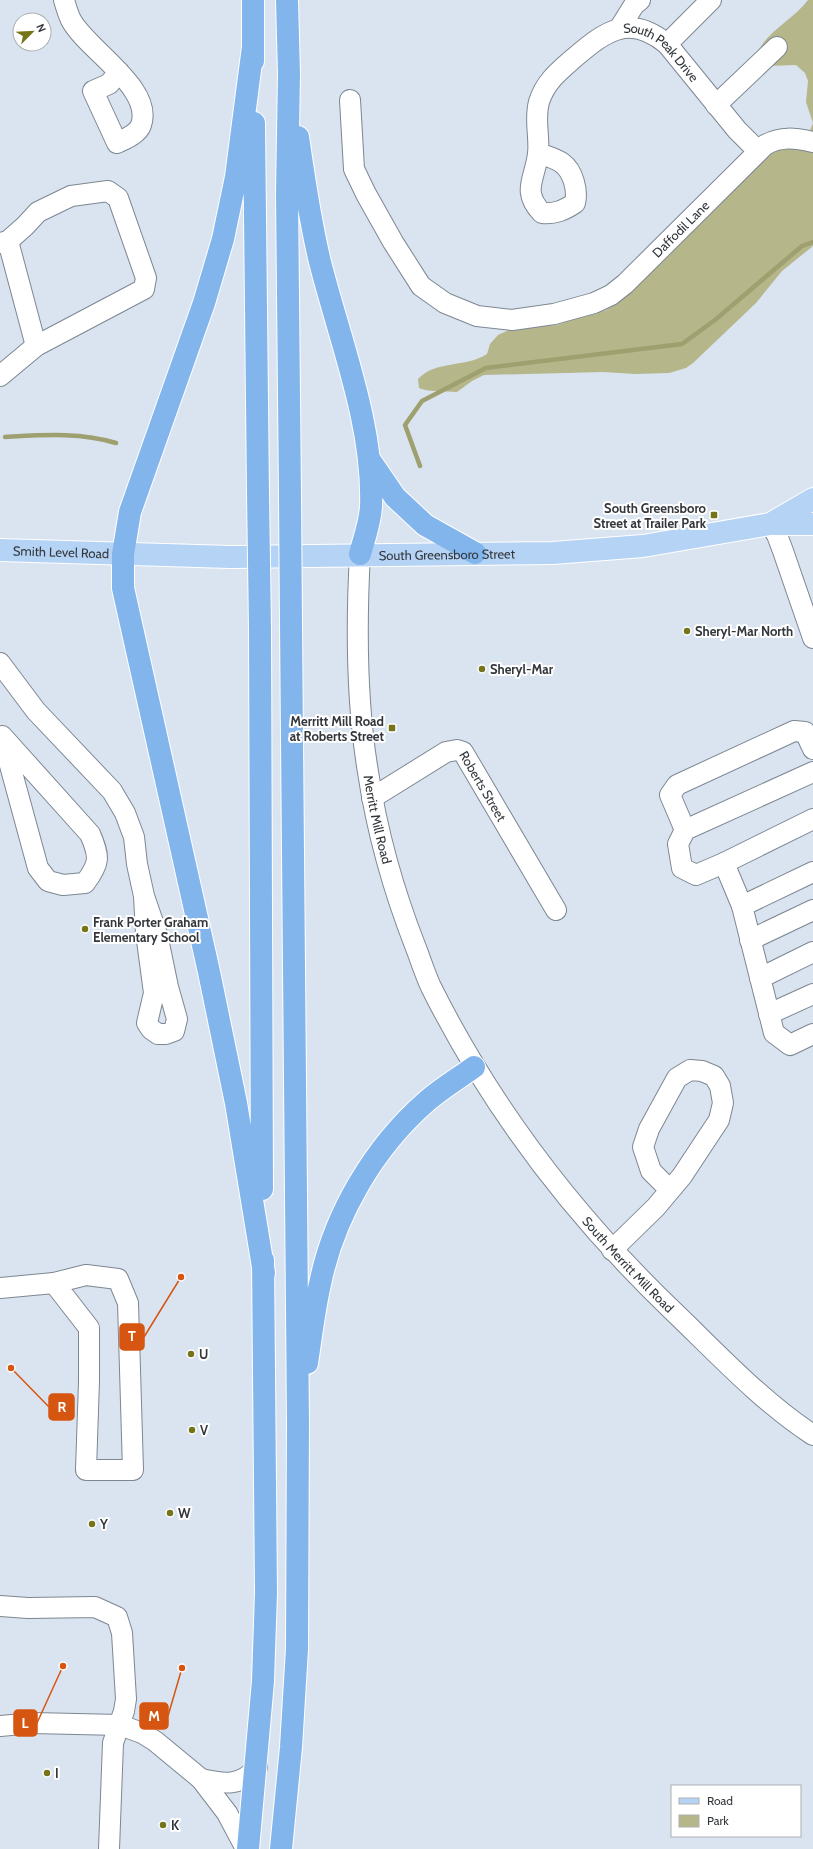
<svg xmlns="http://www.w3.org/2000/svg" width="813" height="1849" font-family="Cabin,sans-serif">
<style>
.green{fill:#b5b68a}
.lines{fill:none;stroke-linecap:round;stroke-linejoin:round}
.stream{stroke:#9ea06f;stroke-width:4.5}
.minor-casing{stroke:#7d8792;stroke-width:22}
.major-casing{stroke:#fff;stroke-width:24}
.highway-casing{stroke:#fff;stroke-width:24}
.minor{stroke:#fff;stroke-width:20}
.major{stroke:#b5d3f4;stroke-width:22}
.highway{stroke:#83b5ed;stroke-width:22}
.highway-bridge-casing{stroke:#fff;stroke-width:24;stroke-linecap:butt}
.highway-bridge{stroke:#83b5ed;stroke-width:22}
.poi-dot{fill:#757418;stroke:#fff;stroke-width:1.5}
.labels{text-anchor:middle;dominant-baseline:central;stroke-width:4;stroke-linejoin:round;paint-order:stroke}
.street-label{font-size:13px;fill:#34383d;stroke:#fff}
.poi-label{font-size:13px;font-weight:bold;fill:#34383d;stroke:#fff;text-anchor:start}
.leader{fill:none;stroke:#d65611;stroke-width:1.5}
.callout-dot{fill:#d65611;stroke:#fff;stroke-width:1.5}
.callout{fill:#d65611;stroke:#d65611;stroke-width:1.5}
.callout-label{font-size:14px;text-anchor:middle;font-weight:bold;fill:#fff}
</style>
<rect width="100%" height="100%" fill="#d9e4f0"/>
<path class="green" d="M808 0H813V246L782 271 756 303 693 363 686 368 669 373 635 374 603 372 484 375 472 381 457 392C446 391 427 392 419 388L418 379C436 360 465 368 487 354L490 344 498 335 511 329 557 325 582 315 595 314 606 310 622 299 640 280 691 232 724 197 774 151 809 133 813 123 806 102 808 81 805 73 796 65 767 66 758 51C769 30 794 19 808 0Z"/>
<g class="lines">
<path class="stream" d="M5 437C43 435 80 432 116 443
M420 466 405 425 422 401 486 368 682 344 715 320 802 246 813 242"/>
<defs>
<g id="minor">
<path d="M64 0C66 7 68 14 71 20 87 50 154 88 141 125 138 134 125 139 117 143L93 91 109 84 119 72"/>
<path d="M619 29 634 5 640 0"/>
<path d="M667 44 711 0"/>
<path id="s1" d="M350 100 354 169 366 194 393 242 421 286 445 303 477 316 512 320 554 314 594 303 611 295 625 284 765 145C781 136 795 138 813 142"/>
<path d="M716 105 777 47"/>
<path id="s2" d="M538 153C546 156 555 158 562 163 573 171 578 190 575 203 563 211 555 214 542 213 521 191 535 179 538 154 540 136 534 120 539 102 545 82 559 71 574 58 606 31 629 13 667 44L737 130 758 151"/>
<path d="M8 241 36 346"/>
<path d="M0 243 8 241 25 226 38 212 71 196 108 191 118 198 146 278 144 289 36 346 0 376"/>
<path d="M770 524 777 535 783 551 813 638"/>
<path id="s3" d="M360 554C356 627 356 700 368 772 377 832 394 892 416 948 421 961 425 974 431 987 492 1109 574 1216 673 1311 717 1353 761 1401 813 1435"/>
<path d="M0 663 36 711 112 791 125 813 134 837 137 864 144 896 157 934 168 987 177 1019 174 1031 166 1034H158L151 1029 147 1023 154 993 146 933 144 896"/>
<path d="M2 736 90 834C100 857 100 863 85 883L63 885 48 881 38 868Z"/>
<path id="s4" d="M372 798 446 752 457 750 463 752 556 910"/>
<path d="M813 819 724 863 742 906 813 872"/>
<path d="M685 830 670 795 677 785 794 731 805 732 813 749"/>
<path d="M724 863 696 875 682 868 678 844 685 830 813 772"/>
<path d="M742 906 774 1033 790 1045 813 1034"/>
<path d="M750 940 813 910"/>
<path d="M760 978 813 952"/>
<path d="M769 1014 813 994"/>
<path d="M612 1250 656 1207 682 1176 719 1120 723 1103 720 1086 714 1076 702 1071 690 1070 677 1078 649 1129 643 1147 651 1171 670 1190"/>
<path d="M86 1275 118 1279 128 1303 133 1470H86L89 1381V1328L54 1283Z"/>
<path d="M0 1288 54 1283"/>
<path d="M0 1606 28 1608 95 1607 117 1617 122 1633 126 1699 124 1711 113 1743 109 1849"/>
<path d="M0 1726 33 1723 120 1725 142 1733 155 1741 201 1779 227 1813 246 1849"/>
<path d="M201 1779C224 1784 241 1787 257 1767"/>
</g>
<g id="major">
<path d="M772 523 813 499"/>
<path id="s5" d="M0 550 230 557 553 553 643 546 770 524H813"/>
</g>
<path id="highway" d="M253 0V61
M287 0 289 74 287 193 290 496
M253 47 236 177 223 239 204 303 130 512 123 554V588L209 972 236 1103 264 1273
M254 123 258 493
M298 137C304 179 310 221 320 262 340 341 374 425 371 507 370 523 364 539 360 554
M369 459 395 497 425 525 475 553
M260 629 262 1189
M307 1363C311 1337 314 1310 320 1284 334 1215 374 1147 427 1101 442 1088 459 1078 474 1067
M248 1849 263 1681 266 1593 263 1260
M281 1849 291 1747 297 1649 298 1423 291 624"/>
</defs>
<use href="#minor" class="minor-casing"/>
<use href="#major" class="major-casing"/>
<use href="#highway" class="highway-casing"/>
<use href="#minor" class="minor"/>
<use href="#major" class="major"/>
<use href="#highway" class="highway"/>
<defs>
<path id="highway-bridge" d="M258 493 260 629
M290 496 291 624"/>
</defs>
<use href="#highway-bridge" class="highway-bridge-casing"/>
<use href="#highway-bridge" class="highway-bridge"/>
</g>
<g class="poi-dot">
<rect x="710" y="511" width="8" height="8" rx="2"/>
<circle cx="687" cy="631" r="4"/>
<circle cx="482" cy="669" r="4"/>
<rect x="388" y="724" width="8" height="8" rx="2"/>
<circle cx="85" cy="929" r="4"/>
<circle cx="191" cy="1354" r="4"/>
<circle cx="192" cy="1430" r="4"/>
<circle cx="170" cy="1513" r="4"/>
<circle cx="92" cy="1524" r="4"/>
<circle cx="47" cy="1773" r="4"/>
<circle cx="163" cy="1825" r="4"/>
</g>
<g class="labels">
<g class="street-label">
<text stroke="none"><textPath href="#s2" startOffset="383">South Peak Drive</textPath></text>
<text stroke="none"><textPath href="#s1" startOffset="502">Daffodil Lane</textPath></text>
<text stroke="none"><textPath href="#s5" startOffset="61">Smith Level Road</textPath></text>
<text stroke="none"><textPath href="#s5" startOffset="447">South Greensboro Street</textPath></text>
<text stroke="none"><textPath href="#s4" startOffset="144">Roberts Street</textPath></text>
<text stroke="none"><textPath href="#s3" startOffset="267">Merritt Mill Road</textPath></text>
<text stroke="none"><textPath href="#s3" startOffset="785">South Merritt Mill Road</textPath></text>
</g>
<g class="poi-label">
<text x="706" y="508" text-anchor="end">South Greensboro<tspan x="706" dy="15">Street at Trailer Park</tspan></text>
<text x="695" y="631">Sheryl-Mar North</text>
<text x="490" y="669">Sheryl-Mar</text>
<text x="384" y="721" text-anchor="end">Merritt Mill Road<tspan x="384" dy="15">at Roberts Street</tspan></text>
<text x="93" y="922">Frank Porter Graham<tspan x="93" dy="15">Elementary School</tspan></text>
<text x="199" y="1354">U</text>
<text x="200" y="1430">V</text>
<text x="178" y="1513">W</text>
<text x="100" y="1524">Y</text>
<text x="55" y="1773">I</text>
<text x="171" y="1825">K</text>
</g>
</g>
<path class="leader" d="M181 1277L144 1337M11 1368L49 1407M182 1668L168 1716M63 1666L37 1723"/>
<g class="callout-dot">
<circle cx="181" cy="1277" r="4"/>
<circle cx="11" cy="1368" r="4"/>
<circle cx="182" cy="1668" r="4"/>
<circle cx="63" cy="1666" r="4"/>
</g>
<g class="callout">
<rect x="120" y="1324" width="24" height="26" rx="4"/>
<rect x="49" y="1394" width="25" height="26" rx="4"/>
<rect x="140" y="1703" width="28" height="26" rx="4"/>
<rect x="14" y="1710" width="23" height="26" rx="4"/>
</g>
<g class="callout-label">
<text x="132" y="1341">T</text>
<text x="62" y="1412">R</text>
<text x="154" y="1721">M</text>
<text x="25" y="1728">L</text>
</g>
<rect x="671" y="1785" width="130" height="52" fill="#ffffff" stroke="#aeafb1"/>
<rect x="679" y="1798" width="20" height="6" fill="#b5d3f4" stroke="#aeafb1"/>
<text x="707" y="1805" font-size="12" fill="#34383d">Road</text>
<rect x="679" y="1815" width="20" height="12" fill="#b5b68a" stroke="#aeafb1"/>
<text x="707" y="1825" font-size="12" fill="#34383d">Park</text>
<g transform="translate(32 32) rotate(66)"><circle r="19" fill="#ffffff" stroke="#aeafb1"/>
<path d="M0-3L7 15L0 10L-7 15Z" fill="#757418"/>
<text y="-6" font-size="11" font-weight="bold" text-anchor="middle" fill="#34383d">N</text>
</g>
</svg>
